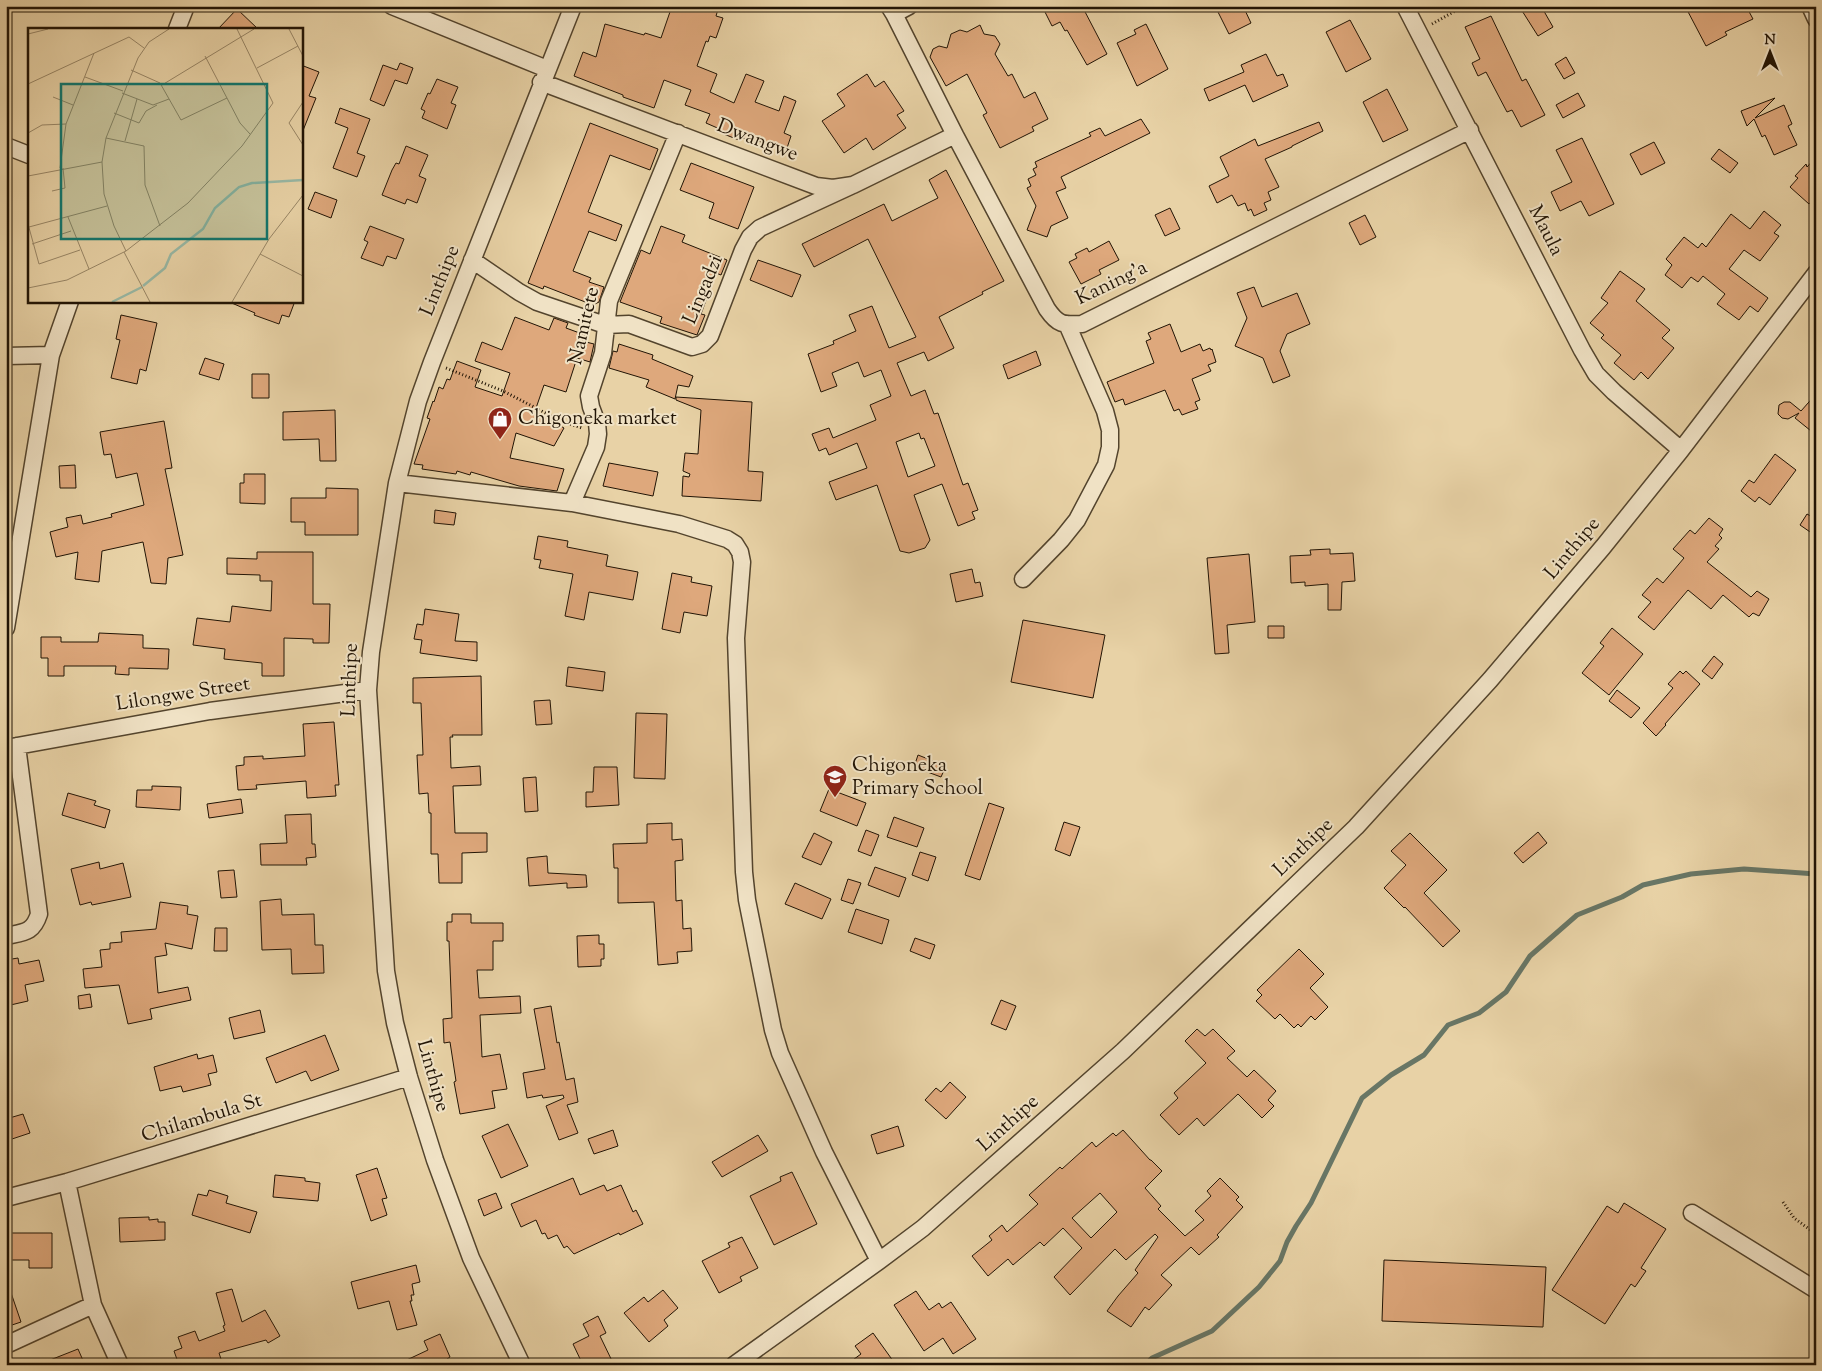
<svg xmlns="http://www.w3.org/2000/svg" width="1822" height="1371" font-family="'Sorts Mill Goudy',serif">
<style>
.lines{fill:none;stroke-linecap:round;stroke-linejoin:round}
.stream{stroke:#687665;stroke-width:5}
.building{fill:#dea87c;stroke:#211405;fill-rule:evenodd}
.minor-casing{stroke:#53442d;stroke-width:19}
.path{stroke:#211405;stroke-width:3;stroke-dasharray:1 2.5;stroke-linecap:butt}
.minor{stroke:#f0e2c5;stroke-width:16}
.labels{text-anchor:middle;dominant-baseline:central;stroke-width:4;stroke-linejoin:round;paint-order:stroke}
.street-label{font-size:20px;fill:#211405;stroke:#f0e2c5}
.poi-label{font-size:20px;fill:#211405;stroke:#f0e2c5;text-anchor:start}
.inset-river{fill:none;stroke:#98b8a5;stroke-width:2.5}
.inset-road{fill:none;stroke:#988666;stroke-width:1}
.view{fill:#0f766e;fill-opacity:0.15;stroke:#0f766e;stroke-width:2.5}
.inset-edge{fill:none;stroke:#211405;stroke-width:2.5}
</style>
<rect width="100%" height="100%" fill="#e8d2a6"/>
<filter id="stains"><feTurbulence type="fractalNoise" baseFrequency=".004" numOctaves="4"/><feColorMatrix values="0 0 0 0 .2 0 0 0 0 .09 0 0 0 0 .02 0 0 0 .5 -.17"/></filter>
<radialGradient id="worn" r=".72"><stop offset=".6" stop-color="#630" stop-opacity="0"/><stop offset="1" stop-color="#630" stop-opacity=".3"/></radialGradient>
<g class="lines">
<path class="stream" d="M1145 1365 1152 1358 1212 1331 1259 1287 1280 1261 1287 1242 1296 1226 1311 1203 1362 1098 1391 1075 1424 1055 1448 1025 1479 1013 1506 992 1530 956 1577 915 1622 897 1643 885 1691 874 1744 869 1816 874"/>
</g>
<path class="building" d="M672 6H719L716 16 723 18 716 38 710 36 708 42 706 41 697 66 717 74 710 92 734 103 746 74 764 81 755 102 779 111 784 96 796 101 784 133 791 136 786 151 758 141 757 144 740 137 739 140 721 133 722 130 706 123 710 114 685 105 691 90 664 80 654 108 623 97V95L574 76 583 52 596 57 605 24 644 35 645 33 661 38Z
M1042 6H1082L1107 54 1087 65 1067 30 1065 31 1060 22 1052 26Z
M1215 6H1243L1251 23 1229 34Z
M1519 6H1541L1553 27 1538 36Z
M1685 6H1746L1753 19 1725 32 1727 35 1706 46Z
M237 9 258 29H218Z
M1491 16 1522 81 1526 79 1545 115 1521 127 1512 110 1507 112 1486 72 1478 76 1472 63 1480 59 1465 27Z
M1350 20 1371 59 1346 72 1326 32Z
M1146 24 1168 69 1137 86 1117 43 1136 34 1134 30Z
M980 25 984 34 995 36 1000 44 995 54 1008 76 1012 74 1024 98 1035 92 1048 119 1032 127 1034 131 1000 148 983 115 987 113 967 74 946 86 930 57 933 49 939 46 947 48 951 34 960 30 967 32Z
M1266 54 1277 76 1283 74 1288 86 1253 102 1245 85 1209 101 1204 89 1244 72 1241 65Z
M1566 57 1575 73 1564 79 1555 64Z
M400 63 413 68 407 84 395 80 384 106 370 100 383 65 397 70Z
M301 65 319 72 309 96 316 98 302 133Z
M867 74 875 87 884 81 904 111 897 115 906 128 873 150 866 138 844 153 822 121 845 106 837 94Z
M437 79 458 87 451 103 456 105 447 129 422 118 425 111 421 109 428 93 430 94Z
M1387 89 1408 130 1383 142 1363 102Z
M1578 93 1585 106 1563 118 1556 105Z
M1775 98 1755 118 1784 105 1792 124 1788 126 1797 145 1774 155 1765 135 1762 137 1754 119 1747 126 1741 111Z
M340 108 370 119 357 153 365 156 357 177 333 168 348 128 335 123Z
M1141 119 1150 133 1061 177 1066 188 1056 192 1068 218 1051 226 1047 237 1027 230 1036 206 1027 188 1031 186 1028 179 1036 175 1033 169 1037 167 1035 162 1091 136 1089 133 1100 128 1105 136Z
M1319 122 1323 131 1292 146V147L1265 159 1279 187 1268 192 1271 200 1264 203 1267 210 1254 216 1251 209 1248 211 1245 203 1238 206 1232 195 1217 203 1209 186 1229 176 1220 157 1255 139 1258 146Z
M590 123 658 149 650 170 610 155 588 212 622 225 616 241 589 231 573 271 591 278 589 282 604 287 599 302 593 305 544 286 543 289 528 283Z
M1582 138 1614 204 1589 216 1581 201 1560 211 1551 192 1572 182 1556 150Z
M1654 142 1665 163 1641 175 1630 154Z
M406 146 428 155 419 176 426 179 417 203 407 199 405 204 382 195 392 170 396 163 399 164Z
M1719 149 1738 163 1730 173 1711 159Z
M1816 157V196L1809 204 1790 187 1798 178 1795 176 1806 164 1807 167Z
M691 163 754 187 738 229 709 218 714 203 680 190Z
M946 170 1004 281 982 292 983 294 939 317 954 348 928 361 924 352 897 363 911 396 925 390 934 414 938 413 963 485 968 483 978 510 972 512 975 519 958 526 942 484 914 495 930 540 925 548 909 553 900 551 877 485 836 500 829 482 867 468 857 443 829 455 826 448 819 451 812 434 829 428 833 438 876 420 870 405 891 396 881 370 864 377 858 362 832 373 837 386 821 392 808 354 834 344 833 341 856 331 849 315 872 306 889 348 916 337 868 239 814 267 802 244 884 204 892 221 938 198 929 180ZM919 433 921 439 924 438 935 466 908 477 896 442Z
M315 192 337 200 331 218 308 209Z
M1170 208 1180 229 1165 236 1155 215Z
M1764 211 1781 225 1774 233 1779 236 1760 261 1744 250 1729 269 1768 298 1758 312 1750 306 1739 320 1717 304 1725 294 1703 276 1698 282 1691 277 1682 288 1665 275 1672 265 1666 259 1684 237 1698 248 1702 243 1706 247 1731 214 1750 229Z
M1365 215 1376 237 1360 245 1349 223Z
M370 226 404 239 396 259 387 256 383 266 361 258 368 242 364 240Z
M661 226 685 235 682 242 727 260 721 275 716 273 701 314 705 315 697 335 660 323 662 317 620 302 641 250 650 254Z
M1109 241 1119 260 1099 270 1101 274 1081 284 1069 262 1077 258 1075 254 1087 248 1089 252Z
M758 260 801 275 792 297 750 280Z
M1620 271 1645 289 1636 301 1670 330 1662 338 1674 348 1648 379 1641 372 1634 380 1614 363 1621 355 1601 338 1604 335 1590 323 1608 303 1601 298Z
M1254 287 1262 307 1297 293 1310 324 1287 334 1280 351 1290 376 1273 383 1263 358 1235 346 1247 318 1237 293Z
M227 301H295L289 317 282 315 279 324 254 315 255 313Z
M121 315 157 323 146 371 140 369 137 384 111 378 120 340 116 339Z
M515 317 549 330 554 318 568 323 566 328 585 335 582 341 594 344 590 362 577 358 566 392 544 385 535 411 564 428 554 446 516 433 510 458 564 469 557 491 519 486 471 472 470 475 457 471 456 474 422 469 423 465 414 464 430 419 427 418 433 401 434 402 439 387 443 389 447 379 450 380 457 361 481 370 475 387 502 396 510 373 475 361 482 342 502 350Z
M1170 324 1181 352 1200 344 1203 351 1210 348 1211 350 1212 349 1216 362 1208 365 1211 371 1192 379 1200 400 1195 402 1198 409 1182 415 1179 409 1174 411 1165 390 1125 405 1123 399 1115 402 1107 382 1154 363 1146 341 1151 339 1148 333Z
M619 344 653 355 652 359 693 376 689 387 678 385 675 399 646 387 649 380 609 368 613 351 617 352Z
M1036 351 1041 365 1008 379 1003 365Z
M205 358 224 364 219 380 199 374Z
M252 374H269V398H252Z
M1816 394V435L1795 418 1799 413 1788 419 1782 418 1778 414 1779 405 1784 402H1790L1801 411Z
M676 397 752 402 748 471 763 472 761 501 682 496 683 476 689 477 690 474 683 471 685 453 698 454 701 410 676 400Z
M335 410 336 461H320L319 439 283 440V412Z
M164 421 172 468 165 469 183 555 168 558 166 584 151 583 143 542 102 551 99 582 75 579 78 552 56 557 50 532 68 527 66 518 81 515 83 524 112 517 111 514 144 505 137 473 116 478 111 454 104 455 100 432Z
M1775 454 1796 470 1770 505 1759 497 1755 502 1741 491 1749 480 1754 483Z
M609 463 658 472 653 496 603 486Z
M75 465 76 488H60L59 466Z
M244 474H265V504L240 503V483H244Z
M326 488 358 489V535H305V522H291V498H326Z
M435 510 456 513 454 525 434 523Z
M1807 514 1816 519V536L1800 525Z
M1709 518 1723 529 1719 535 1722 538 1715 546 1719 549 1707 562 1751 597 1757 591 1769 599 1759 616 1753 613 1749 617 1723 595 1711 609 1688 590 1654 630 1638 617 1651 602 1642 595 1657 578 1663 583 1684 558 1673 549 1690 530 1695 534Z
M538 536 568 541 567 547 608 555 606 566 638 572 633 600 589 592 584 620 565 616 573 574 539 568 541 560 534 559Z
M1330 549V554L1353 553 1355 581 1342 582 1341 610H1328V584L1305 586V582L1291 583 1290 556 1311 555 1310 550Z
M257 552H313V604H330L329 643H313V639L284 638V676H262V663L224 659 225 649 193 645 197 618 230 622 232 606 271 611 272 581H260V575L227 574V558L257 559Z
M1249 554 1255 622 1227 625 1229 653 1215 654 1207 558Z
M972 569 975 583 980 582 983 596 956 602 950 574Z
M672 573 692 577 691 582 712 586 707 616 684 612 680 633 662 629Z
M425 609 459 614 455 641 477 642V661L420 653 422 640 414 639 417 624 423 625Z
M1023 620 1105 635 1093 698 1011 682Z
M1268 626H1284V638H1268Z
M1612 628 1643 654 1609 695 1582 673 1604 646 1600 643Z
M99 633 143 635V648L169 649 168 669 129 668V675L115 674 116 666H64V676H48V658H41V637H61V642H98Z
M1714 656 1723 664 1712 679 1702 671Z
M568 667 605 672 603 691 566 686Z
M1680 671 1683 674 1686 671 1700 684 1665 724 1666 725 1656 736 1643 723 1673 688 1668 684Z
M481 676 482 735H452L453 737H450L451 768 480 766 481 785 453 786 455 833H487V852L462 853V883H439L438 854H431V813H429L428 793 419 794 417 755H423L421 703H413V678Z
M1617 690 1640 708 1631 718 1609 701Z
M550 700 552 724 536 725 534 701Z
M636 713 667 714 665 779 634 778Z
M334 722 339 785H335L336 796 307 798 306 781 256 785 257 789 238 790 236 766 244 765V757L263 756V759L305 756 303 724Z
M918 755 946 766 941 777 914 767Z
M594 767H617L619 805 586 807V792H593Z
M536 777 538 811 525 812 523 778Z
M152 786 181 787 180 810 136 807 137 790H152Z
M829 789 866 803 857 826 820 811Z
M68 793 96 801 94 805 110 810 105 828 62 815Z
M241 799 243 813 209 818 207 804Z
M989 803 1004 808 980 880 965 875Z
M311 814 312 844H315L316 857 306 858 307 865H261L260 844 287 843 285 815Z
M894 817 924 828 917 847 887 837Z
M1064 822 1080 827 1070 856 1055 850Z
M672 823V840L682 839 683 860 675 861 676 901 682 900 683 929 691 928 692 951 677 952 678 963 658 965 654 902 618 903V868H614L613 844 647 843V824Z
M866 830 879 835 871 856 858 851Z
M1538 832 1547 843 1523 863 1514 853Z
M814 833 832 842 821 865 802 857Z
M1410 833 1447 870 1424 893 1460 931 1443 947 1405 907 1404 908 1384 888 1406 865 1391 851Z
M920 852 936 857 928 881 912 875Z
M547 856 548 873 586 875 587 887 567 888V883L529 886 527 858Z
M99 862 100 869 123 863 131 897 92 905 91 902 80 905 71 869Z
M875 867 906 878 899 897 868 885Z
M234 870 237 897 221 898 218 871Z
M848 879 861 883 853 904 841 900Z
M795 883 831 899 822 919 785 904Z
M281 899 282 915 314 914 315 945H323L324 973 292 974 291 949 262 950 260 901Z
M160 902 188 906 187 914 198 916 192 949 165 943 167 955 155 957 158 993 188 987 191 1000 150 1009 152 1019 128 1024 119 985 85 988 83 969 102 967 100 950 110 949V943L122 942 121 932 156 929Z
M856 909 889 920 882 944 848 932Z
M452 914H471V923H503V941H493V970H477L479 998 520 996 521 1013 480 1015 482 1057 500 1054 507 1089 492 1091 495 1108 460 1114 454 1082 456 1081 450 1042 444 1043 443 1019 452 1018 449 941H447V922H452Z
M215 928H227V951H214Z
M599 935V944H604V959H601V966L578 967 577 936Z
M915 938 935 945 930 959 910 951Z
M1299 949 1324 974 1310 988 1328 1007 1315 1020 1311 1016 1301 1027 1298 1024 1294 1028 1280 1014 1275 1019 1256 1001 1262 995 1257 990Z
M18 958 19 964 39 960 44 981 25 985 28 1001 6 1006V960Z
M90 994 92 1007 79 1009 78 996Z
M1001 1000 1016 1006 1006 1030 991 1024Z
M551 1006 557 1043 559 1042 566 1080 574 1078 578 1102 567 1105 578 1133 559 1140 546 1106 564 1098 563 1095 543 1098 542 1095 527 1098 523 1073 545 1069 534 1009Z
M260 1010 265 1032 234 1039 229 1018Z
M1197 1029 1205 1036 1213 1029 1235 1051 1227 1058 1247 1077 1254 1070 1276 1091 1268 1100 1274 1106 1262 1118 1238 1094 1204 1126 1197 1118 1179 1135 1160 1115 1178 1098 1174 1093 1206 1063 1185 1041Z
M325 1035 339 1070 311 1081 306 1071 276 1083 266 1058Z
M197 1054 198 1059 213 1055 217 1072 208 1074 211 1085 183 1092 181 1086 160 1091 154 1067Z
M950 1082 966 1097 946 1119 925 1100 936 1088 941 1092Z
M23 1114 30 1133 6 1141V1119Z
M508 1124 528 1166 501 1178 482 1136Z
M898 1126 904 1146 877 1154 871 1135Z
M613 1130 618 1146 594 1154 588 1139Z
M1123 1130 1150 1160H1151L1162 1171 1145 1188 1161 1206 1158 1209 1185 1236 1204 1220 1195 1211 1211 1196 1207 1191 1220 1178 1239 1197 1236 1200 1243 1207 1217 1235 1219 1237 1199 1255 1191 1247 1161 1275 1172 1285 1149 1310 1145 1307 1131 1327 1107 1311 1118 1296 1138 1273 1135 1270 1158 1237 1155 1234 1126 1260 1115 1249 1070 1295 1054 1277 1082 1248 1063 1228 1044 1246 1040 1242 1013 1265 1008 1259 988 1276 972 1256 992 1240 989 1236 1002 1225 1007 1232 1038 1204 1029 1195 1060 1167 1062 1169 1092 1142 1096 1147 1113 1133 1116 1136ZM1100 1193 1117 1212 1091 1238 1072 1218Z
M758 1135 768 1151 722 1177 712 1162Z
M377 1168 387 1198 382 1199 387 1215 371 1221 356 1175Z
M792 1172 817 1224 774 1245 750 1196 781 1181 780 1177Z
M275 1175 305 1178V1181L320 1183 318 1201 273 1197Z
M573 1178 580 1195 604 1185 607 1191 621 1185 633 1212 636 1210 643 1224 620 1235 619 1233 574 1254 567 1246 564 1248 557 1235 548 1239 545 1233 542 1234 536 1220 521 1227 511 1204Z
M209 1190 228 1196 226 1203 257 1212 250 1233 192 1215 198 1194 207 1196Z
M496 1193 502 1208 484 1216 478 1200Z
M1624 1203 1666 1229 1641 1268 1646 1271 1635 1287 1631 1284 1605 1324 1552 1290 1607 1206 1618 1213Z
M149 1217V1220L158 1219V1222H165V1240L120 1242 119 1218Z
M8 1233H52V1268H29V1260H6V1241H8Z
M742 1237 758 1268 740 1277 742 1281 719 1293 702 1261 730 1247 728 1243Z
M1384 1260 1546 1267 1543 1327 1382 1321Z
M416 1265 420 1282 412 1284 414 1295H411L412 1301H410L417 1325 397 1330 389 1301 358 1309 351 1282Z
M8 1284 21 1322 6 1327V1285Z
M232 1289 242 1322 265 1310 280 1336 268 1343 266 1340 219 1353 223 1365H179L174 1351 182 1348 178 1337 195 1331 199 1341 225 1331 223 1326 225 1325 216 1293Z
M663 1290 678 1308 664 1320 668 1326 649 1342 624 1313 644 1297 648 1302Z
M916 1291 929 1310 939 1303 942 1308 951 1302 976 1339 953 1354 943 1338 924 1351 894 1305Z
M598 1316 606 1333 600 1336 614 1365H583L573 1344 589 1336 583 1324Z
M873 1333 896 1365H846L861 1354 855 1346Z
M440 1334 450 1357 447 1359 450 1365H396L428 1350 424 1341Z
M78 1349 85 1365H40V1364Z"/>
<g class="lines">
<defs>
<path id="minor" d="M392 6 547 69
M889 6 894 14 955 135 1047 309C1058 325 1063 325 1082 324L1470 130
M1405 6 1582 350 1596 374 1614 392 1681 450
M1810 6 1816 19
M894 14 909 6
M177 29 186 6
M541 82 816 186 833 188 853 185 955 135
M6 146 29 155
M472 260 519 292 537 302 605 325 629 324 692 347 702 344 710 336 743 250 750 237 760 228 853 185
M6 356 51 355
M397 483 572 503 679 524 727 539 735 544 740 552 742 562 736 638 744 872 747 900 773 1030 780 1053 824 1152 879 1261
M572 503 596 447 598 434 597 423 591 407 589 396 603 353 609 301 678 133
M1023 579 1061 540 1077 520 1106 465 1110 447V430L1105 411 1067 324
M6 628 51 355 70 301
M6 748 210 711 368 690
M6 936C24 932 33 933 39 914L17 746
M67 1182 93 1305 120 1365
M6 1198 67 1182 409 1077
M1692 1213 1816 1290
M6 1345 93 1305
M522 1365 471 1258 435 1160 409 1077 395 1023 386 971 368 690 371 652 397 483 418 401 432 362 573 6
M734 1365 879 1261 923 1228 1123 1051 1356 827 1490 680 1603 547 1681 450 1816 273"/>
</defs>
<use href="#minor" class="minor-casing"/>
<path class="path" d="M1432 24 1464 6
M446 368 503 391 561 421 582 428
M1783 1202 1794 1218 1816 1234"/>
<use href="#minor" class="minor"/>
</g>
<defs>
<symbol id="shop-pin" viewBox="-11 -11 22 30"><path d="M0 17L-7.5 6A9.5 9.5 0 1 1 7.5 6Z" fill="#8f2418" stroke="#f0e2c5"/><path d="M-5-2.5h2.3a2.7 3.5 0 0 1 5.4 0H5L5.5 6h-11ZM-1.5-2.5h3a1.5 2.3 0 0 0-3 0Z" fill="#fff"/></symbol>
<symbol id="school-pin" viewBox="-11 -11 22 30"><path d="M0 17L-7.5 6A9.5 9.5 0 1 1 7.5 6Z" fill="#8f2418" stroke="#f0e2c5"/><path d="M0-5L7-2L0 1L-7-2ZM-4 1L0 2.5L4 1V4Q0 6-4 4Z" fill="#fff"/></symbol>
</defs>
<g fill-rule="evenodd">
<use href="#shop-pin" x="486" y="405" width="28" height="38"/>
<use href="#school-pin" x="821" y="763" width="28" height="38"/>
</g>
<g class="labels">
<g class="street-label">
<text transform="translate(757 141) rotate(21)">Dwangwe</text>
<text transform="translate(1545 231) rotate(63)">Maula</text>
<text transform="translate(441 281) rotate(-68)">Linthipe</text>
<text transform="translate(1112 284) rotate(-26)">Kaning'a</text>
<text transform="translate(704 290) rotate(-67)">Lingadzi</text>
<text transform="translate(585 326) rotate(-77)">Namitete</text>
<text transform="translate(1573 549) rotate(-50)">Linthipe</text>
<text transform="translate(351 680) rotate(-88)">Linthipe</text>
<text transform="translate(183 695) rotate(-9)">Lilongwe Street</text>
<text transform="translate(1304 848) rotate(-44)">Linthipe</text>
<text transform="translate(432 1076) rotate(74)">Linthipe</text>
<text transform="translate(202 1119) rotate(-17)">Chilambula St</text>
<text transform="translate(1009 1124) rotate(-42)">Linthipe</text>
</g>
<g class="poi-label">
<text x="518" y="419">Chigoneka market</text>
<text x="852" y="766">Chigoneka<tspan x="852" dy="23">Primary School</tspan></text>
</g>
</g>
<g transform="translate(28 28)">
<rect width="275" height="275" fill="#e8d2a6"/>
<path class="inset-river" d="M115 258 137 240 143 226 175 201 187 180 211 159 224 155 275 152M84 274 114 259"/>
<path class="inset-road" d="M261 1 275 28M0 6 20 1M177 28 212 95 222 106M229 40 270 18M103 42 132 55 153 92 199 70M57 49 95 63M0 56 101 9 116 20M134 57 226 1M94 65 125 77 141 71M25 69 45 77M275 74 261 95 275 117M86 85 111 95 118 83 129 77M0 105 14 97 38 96M78 110 116 118 117 157 132 198M97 113 109 71M32 140 38 96 66 25M0 148 74 134M24 163 37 160 35 140M40 189 61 241M0 196 11 236 52 222M1 199 79 178M4 216 43 203M98 223 86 198 76 166 74 134 78 110 110 30 121 14 141 1M96 224 122 274M232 226 275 248M0 260 39 252 98 223 160 175 214 118 245 75 209 1M204 274 241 211 275 167"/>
<path class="view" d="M33 56H239V211H33Z"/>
<rect width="275" height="275" class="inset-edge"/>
</g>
<rect width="1822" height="1371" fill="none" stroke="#e8d2a6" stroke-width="25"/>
<rect x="8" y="8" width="1807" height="1356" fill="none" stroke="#211405" stroke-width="2.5"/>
<rect x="12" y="12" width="1797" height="1346" fill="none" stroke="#211405"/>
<g transform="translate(1770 52)" stroke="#f0e2c5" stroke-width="4" paint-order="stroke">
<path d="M0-4L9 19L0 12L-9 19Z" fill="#211405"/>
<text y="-8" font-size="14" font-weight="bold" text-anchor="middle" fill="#211405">N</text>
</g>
<rect width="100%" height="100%" filter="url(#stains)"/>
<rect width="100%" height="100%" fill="url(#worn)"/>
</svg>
